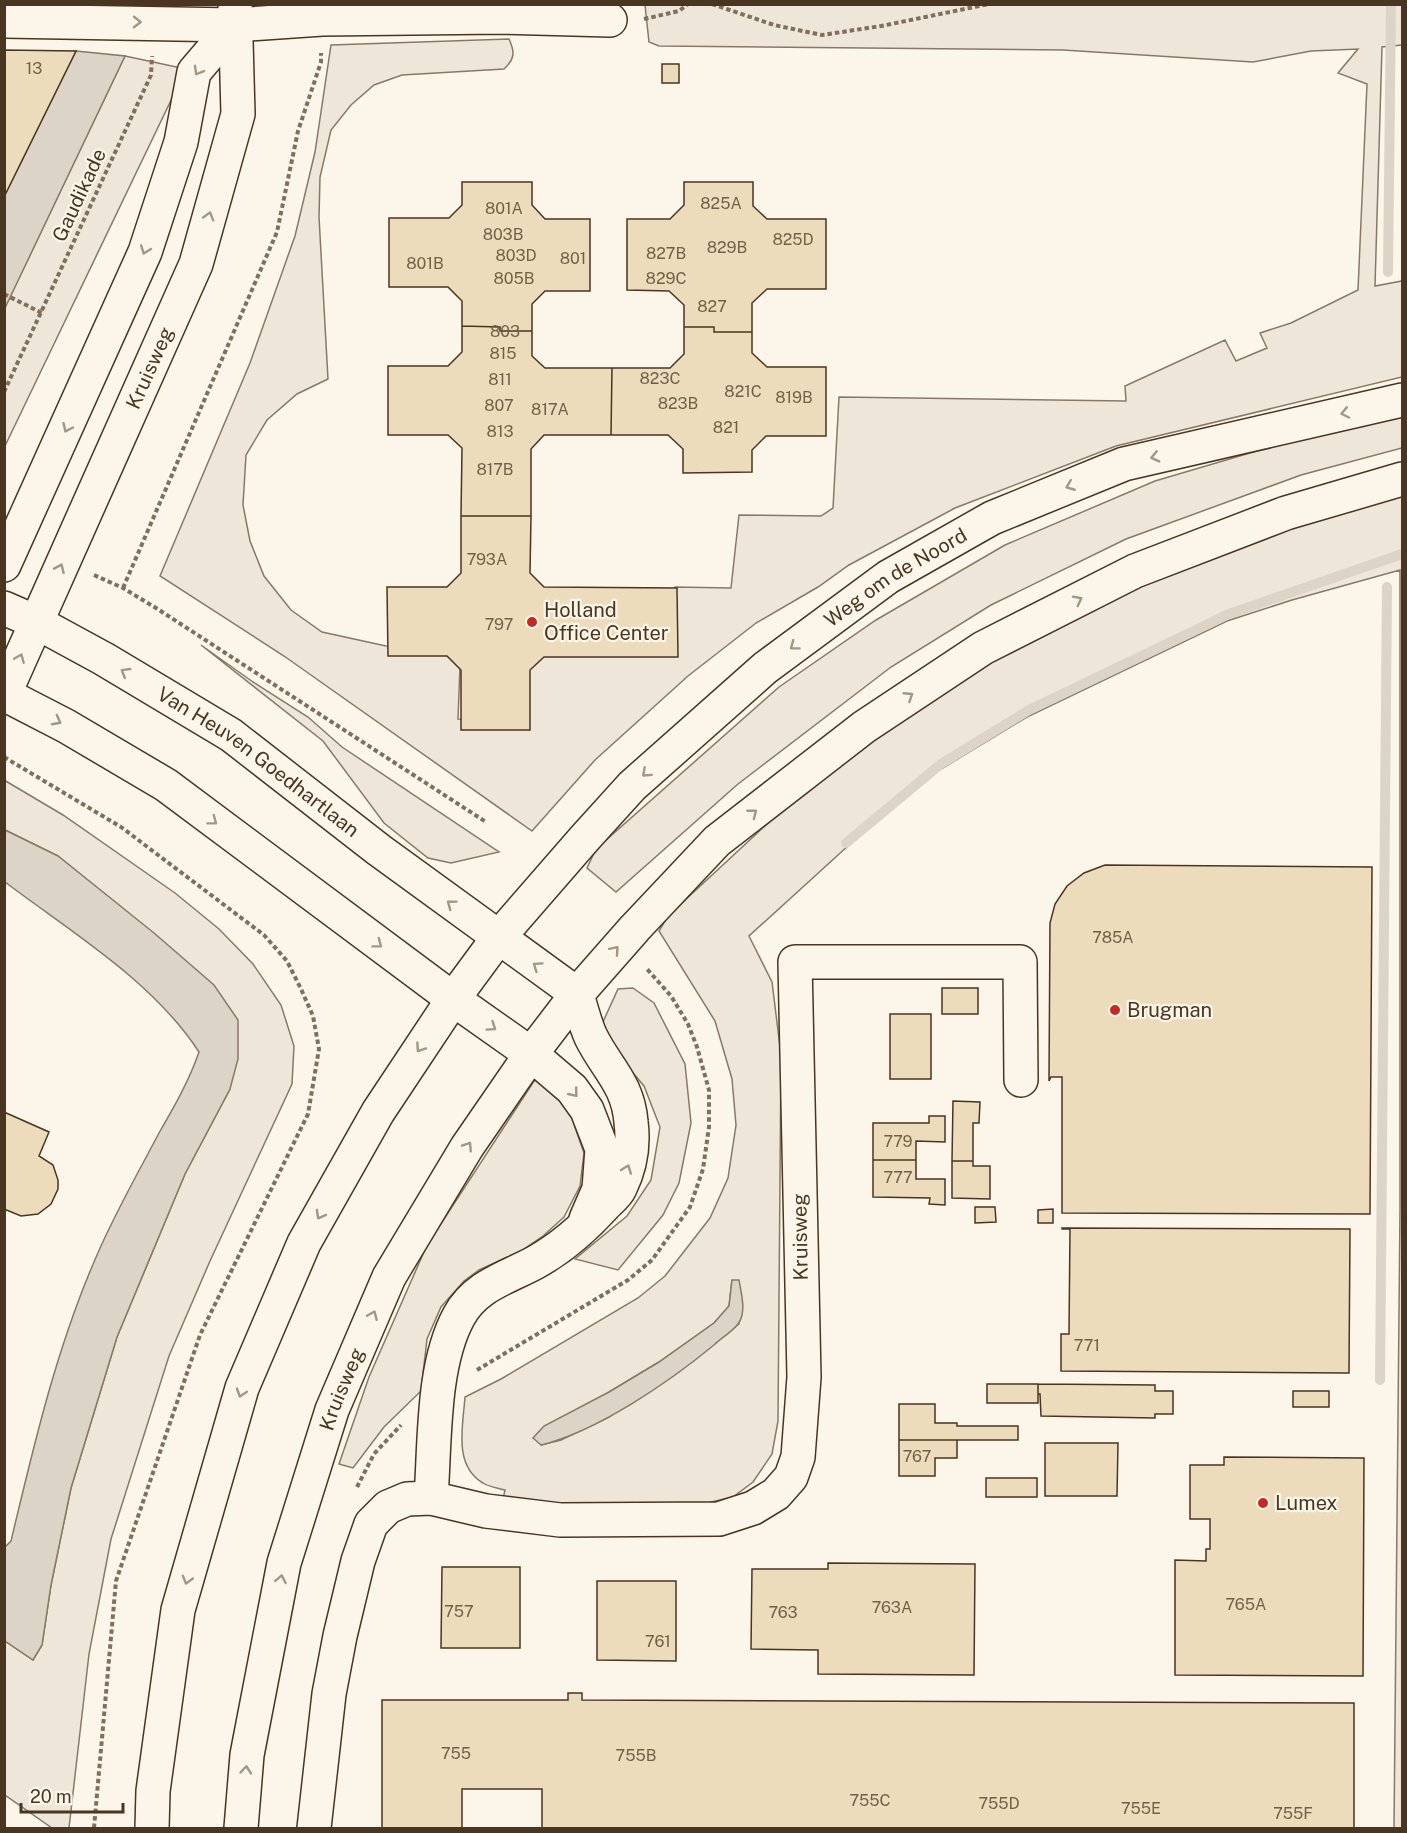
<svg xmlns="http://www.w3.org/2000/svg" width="1407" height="1833" font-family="'Public Sans',sans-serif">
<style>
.green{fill:#ede6d9;stroke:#887966;stroke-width:1.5;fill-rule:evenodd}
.water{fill:#dcd4c6;stroke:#887966;stroke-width:1.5}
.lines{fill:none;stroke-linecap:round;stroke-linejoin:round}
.stream{stroke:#dcd4c6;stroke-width:10}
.building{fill:#ecdcbc;stroke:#4a3520;stroke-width:1.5}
.minor-casing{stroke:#4a3520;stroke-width:36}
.major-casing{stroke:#4a3520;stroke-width:36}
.highway-casing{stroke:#4a3520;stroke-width:36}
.path{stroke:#7f6f5c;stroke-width:4;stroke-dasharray:4.5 3;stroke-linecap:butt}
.minor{stroke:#fbf6e9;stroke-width:33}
.major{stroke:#fbf6e9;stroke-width:33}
.highway{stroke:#fbf6e9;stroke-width:33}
.oneway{stroke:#a29684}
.poi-dot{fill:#c62828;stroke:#fbf6e9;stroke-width:2}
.labels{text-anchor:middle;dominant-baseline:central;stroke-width:4.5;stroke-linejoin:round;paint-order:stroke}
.number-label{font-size:16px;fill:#725f47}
.street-label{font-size:20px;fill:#4a3520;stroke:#fbf6e9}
.poi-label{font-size:20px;fill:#4a3520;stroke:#fbf6e9;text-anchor:start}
</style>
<rect width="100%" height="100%" fill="#fbf6e9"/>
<path class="green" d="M645 5H1402V45L1382 47 1375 286 1402 281V377L1116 446 955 508 849 565 818 587 756 623 688 676 595 760 532 831 284 656 160 576 250 363 295 236 315 152 331 45 509 39C515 52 515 59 504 69L402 75 374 85 351 105 331 130 320 177 319 217 328 379 297 394 267 420 246 455 243 505 250 541 264 576 291 610 322 632 386 646 444 648 460 666 458 719 525 721 528 663 545 647 673 651 675 587 731 588 739 515 821 516 833 508 839 397 1126 401 1125 386 1225 340 1236 361 1267 348 1260 333 1291 323 1358 290 1367 84 1338 73 1358 49 1311 51 1253 62 1063 50 659 46 649 42Z
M125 56 186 69 5 446V307Z
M1402 417V448L1301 475 1126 539 991 605 891 667 738 784 616 892 587 868 596 849 779 687 876 620 1005 545 1155 481 1291 441Z
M1402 496V1828H1394L1400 1210V570L1292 600 1227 621 1027 717 938 771 849 845 749 936 772 982 781 1055 778 1421 772 1454 753 1482 733 1497 698 1505H546L503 1499 505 1490C498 1488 489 1487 483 1483 453 1465 463 1426 465 1397L501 1379 638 1298 665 1276 710 1218 728 1178 736 1125 732 1079 715 1021 659 931 668 916 782 810 890 722 996 655 1162 576 1288 525ZM732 1280 739 1324 609 1417 561 1440 541 1445 609 1392 659 1362 714 1323 729 1306Z
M201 645 253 682 308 717 342 747 499 852 451 863 428 858 384 823 323 741Z
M4 780 63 815 175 893 219 929 253 964 281 1005 294 1046 292 1084 210 1261 169 1356 111 1539 89 1654 69 1828H52L5 1795V1641L33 1660 42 1645 51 1585 71 1488 117 1337 185 1174 230 1089 58 856 5 830Z
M633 988 654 1003 685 1064 691 1123 679 1183 663 1215 618 1270 575 1259 627 1216 651 1180 660 1127 644 1086 617 1054 602 1024 618 989Z
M540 1072 565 1099 584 1153 580 1186 564 1217 543 1236 521 1251 479 1270 464 1281 441 1307 427 1339 421 1391 384 1427 353 1468 339 1464 369 1377 427 1245Z"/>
<path class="water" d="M76 51 125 56 5 308 4 197Z
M5 830 58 856 154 933 214 985 238 1020V1059L230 1089 185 1174 117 1337 71 1488 51 1585 42 1645 33 1660 5 1641V1547L11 1541C34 1444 57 1346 97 1255 115 1213 138 1173 159 1133 174 1107 189 1081 199 1052 153 981 71 932 5 882Z
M732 1280H739C741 1293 747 1312 738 1324 732 1332 721 1338 714 1345 669 1382 598 1431 541 1445L533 1438 544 1426 609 1392 659 1362 714 1323 729 1306Z"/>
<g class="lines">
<path class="stream" d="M1388 272 1391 4
M846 843 941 764 1029 710 1229 614 1402 554
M1380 1380 1387 587"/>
</g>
<path class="building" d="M4 50 76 51 4 197Z
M662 64H679V83H662Z
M462 182H532V205L545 219H590V291H545L532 304V331H500V327L462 326V301L448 287H389V218H449L462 205Z
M684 182H753V206L767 219H826V289H767L752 303V332H714V327H684V305L669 291 627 290V219H670L684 205Z
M462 326 500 327V331H532V356L545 368H612L611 435H544L531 449V516H461L462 448 448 435H388V366H448L462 352Z
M684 327H714V332H752V353L767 367H826V436H766L752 450V472L683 473V449L668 435H611L612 368H670L684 354Z
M461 516H531L530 573 544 587 677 588 678 657H544L530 670V730H461V670L447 656H388L387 587H447L461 573Z
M1105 865 1372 867 1370 1214 1062 1213V1077H1051L1049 1081 1050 923 1055 904 1067 886 1084 873Z
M942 988H978V1014H942Z
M890 1014H931V1079H890Z
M953 1101 980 1102 979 1123H973V1161H952Z
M4 1112 49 1132 39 1156 53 1165 58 1180V1189L51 1204 38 1214 21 1216 4 1209Z
M929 1116H945V1142L916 1141V1160H873V1123H929Z
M873 1160H916V1179H945V1205L929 1204 930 1198 873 1197Z
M952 1161H973V1166H990V1199L952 1198Z
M975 1207H995L996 1222 975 1223Z
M1053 1209V1223H1038V1210Z
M1062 1228 1350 1229 1349 1373 1061 1371V1334H1069L1070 1229H1062Z
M987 1384H1038V1403H987Z
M1038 1384 1155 1385V1391H1173V1414H1155V1418L1041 1416 1040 1394H1038Z
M1293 1391H1329V1407H1293Z
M899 1404H935V1423H957V1426H1018V1440H899Z
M899 1440H957V1458H935V1476H899Z
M1045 1443H1118L1117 1496H1045Z
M1224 1457 1364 1458 1363 1676 1175 1675V1560L1206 1561V1549H1210V1519H1190V1465H1224Z
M986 1478H1037V1497H986Z
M828 1563 975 1564 974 1675 818 1674V1650L751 1649 752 1569H828Z
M442 1567H520V1648H441Z
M597 1581H676V1661L597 1660Z
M568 1693H582V1700L1354 1703V1828H542V1789H462V1828H382V1700H568Z"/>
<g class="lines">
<defs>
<g id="minor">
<path d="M4 21 234 25 322 19 502 17 610 20"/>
<path d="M4 565 145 252 181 142 194 72 234 25"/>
<path id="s1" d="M4 695 196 264 238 114 235 4"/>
<path d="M531 1054 572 1089 587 1110 602 1149 599 1189 586 1219"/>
<path d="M431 1498C435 1442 432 1365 459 1316 476 1285 507 1278 536 1262 563 1247 584 1228 605 1205 610 1200 617 1195 620 1188 630 1168 634 1145 631 1122 628 1084 607 1069 591 1037 585 1024 581 1008 577 994"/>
<path d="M314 1828 329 1694 340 1636 358 1561 371 1524 388 1507 407 1499 431 1498 486 1511 560 1520 719 1519 753 1508 776 1494 791 1477 798 1457 804 1377 795 962H1020L1021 1080"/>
</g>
<g id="major">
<path id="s2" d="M4 608 36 622 104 659 231 735 379 850 577 994"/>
<path d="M4 694 66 726 166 785 453 999 531 1054"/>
</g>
<g id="highway">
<path id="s3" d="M152 1828 153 1791 178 1610 242 1388 304 1243 378 1112 453 999 498 938 584 839 632 786 765 668 888 577 992 518 1124 464 1402 400"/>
<path id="s4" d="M241 1828 247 1755 284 1563 332 1410 389 1277 467 1147 531 1054 577 994 635 928 717 841 864 727 983 648 1135 571 1286 513 1402 479"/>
</g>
</defs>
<use href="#minor" class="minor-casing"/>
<use href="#major" class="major-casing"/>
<use href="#highway" class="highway-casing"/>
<path class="path" d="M712 4 774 25 822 35 881 26 989 4
M644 19 679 11 688 4
M4 294 42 313
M4 392 151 75 152 56
M94 575 123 588 156 608 486 822
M123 588 277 232 298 131 321 62V53
M4 757 121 827 264 935 287 961 301 989 313 1016 319 1049 308 1114 200 1335 116 1581 94 1828
M477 1370 628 1280 652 1260 690 1207 703 1169 709 1127V1090L697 1047 688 1024 671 996 647 969
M357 1487 374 1454 401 1425"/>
<use href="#minor" class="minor"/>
<use href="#major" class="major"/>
<use href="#highway" class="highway"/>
</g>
<defs><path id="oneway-chevron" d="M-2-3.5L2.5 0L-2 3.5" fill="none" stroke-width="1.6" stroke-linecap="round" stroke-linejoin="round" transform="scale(1.5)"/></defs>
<g class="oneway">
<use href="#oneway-chevron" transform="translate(137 22) rotate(1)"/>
<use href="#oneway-chevron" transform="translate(198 71) rotate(120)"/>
<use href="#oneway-chevron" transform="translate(209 216) rotate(-74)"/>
<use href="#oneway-chevron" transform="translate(145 250) rotate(110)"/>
<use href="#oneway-chevron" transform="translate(1345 413) rotate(168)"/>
<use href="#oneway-chevron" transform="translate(67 428) rotate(115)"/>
<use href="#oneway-chevron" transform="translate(1155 457) rotate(167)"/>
<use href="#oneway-chevron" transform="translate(1070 486) rotate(158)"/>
<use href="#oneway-chevron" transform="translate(60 568) rotate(-66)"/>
<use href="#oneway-chevron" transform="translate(1078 600) rotate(-27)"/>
<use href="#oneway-chevron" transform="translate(794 646) rotate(143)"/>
<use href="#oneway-chevron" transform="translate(20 658) rotate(-67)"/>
<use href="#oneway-chevron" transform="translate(125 672) rotate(-149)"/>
<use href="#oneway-chevron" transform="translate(909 696) rotate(-33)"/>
<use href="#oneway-chevron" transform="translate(57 721) rotate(28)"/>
<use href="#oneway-chevron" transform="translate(646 773) rotate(138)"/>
<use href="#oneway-chevron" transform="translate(753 813) rotate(-38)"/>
<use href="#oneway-chevron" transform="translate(213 821) rotate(37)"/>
<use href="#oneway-chevron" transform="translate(451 904) rotate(-143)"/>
<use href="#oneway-chevron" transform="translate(378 944) rotate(37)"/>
<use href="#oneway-chevron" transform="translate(615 950) rotate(-49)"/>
<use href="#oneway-chevron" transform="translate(537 966) rotate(-145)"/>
<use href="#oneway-chevron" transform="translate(492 1027) rotate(35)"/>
<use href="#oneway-chevron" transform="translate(420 1048) rotate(124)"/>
<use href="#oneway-chevron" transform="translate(574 1093) rotate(51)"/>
<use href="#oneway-chevron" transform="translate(468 1146) rotate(-57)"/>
<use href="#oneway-chevron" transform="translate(627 1169) rotate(-70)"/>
<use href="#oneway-chevron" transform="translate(320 1215) rotate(119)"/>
<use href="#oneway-chevron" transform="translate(373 1315) rotate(-67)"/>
<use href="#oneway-chevron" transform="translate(241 1393) rotate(108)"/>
<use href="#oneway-chevron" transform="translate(281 1579) rotate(-79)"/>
<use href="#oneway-chevron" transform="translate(187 1580) rotate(106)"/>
<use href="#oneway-chevron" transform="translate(246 1770) rotate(-85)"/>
</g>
<g class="poi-dot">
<circle cx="532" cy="622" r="6"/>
<circle cx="1115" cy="1010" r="6"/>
<circle cx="1263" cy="1503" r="6"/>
</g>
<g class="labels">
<g class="number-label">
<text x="34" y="68">13</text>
<text x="721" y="203">825A</text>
<text x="504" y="208">801A</text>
<text x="503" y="234">803B</text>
<text x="793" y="239">825D</text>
<text x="727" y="247">829B</text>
<text x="666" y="253">827B</text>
<text x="516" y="255">803D</text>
<text x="573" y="258">801</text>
<text x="425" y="263">801B</text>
<text x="514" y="278">805B</text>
<text x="666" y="278">829C</text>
<text x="712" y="306">827</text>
<text x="505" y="331">803</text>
<text x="503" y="353">815</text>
<text x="660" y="378">823C</text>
<text x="500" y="379">811</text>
<text x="743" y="391">821C</text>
<text x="794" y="397">819B</text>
<text x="678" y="403">823B</text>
<text x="499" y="405">807</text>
<text x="550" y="409">817A</text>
<text x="726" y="427">821</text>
<text x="500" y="431">813</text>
<text x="495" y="469">817B</text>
<text x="487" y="559">793A</text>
<text x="499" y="624">797</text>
<text x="1113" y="937">785A</text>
<text x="898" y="1141">779</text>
<text x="898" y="1177">777</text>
<text x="1087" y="1345">771</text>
<text x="917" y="1456">767</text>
<text x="1246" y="1604">765A</text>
<text x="892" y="1607">763A</text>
<text x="459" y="1611">757</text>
<text x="783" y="1612">763</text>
<text x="658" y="1641">761</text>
<text x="456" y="1753">755</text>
<text x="636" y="1755">755B</text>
<text x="870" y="1800">755C</text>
<text x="999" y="1803">755D</text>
<text x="1141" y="1808">755E</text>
<text x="1293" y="1813">755F</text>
</g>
<g class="street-label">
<text transform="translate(79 195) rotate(-65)">Gaudikade</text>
<text stroke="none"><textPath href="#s1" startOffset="358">Kruisweg</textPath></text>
<text stroke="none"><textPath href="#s3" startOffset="1510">Weg om de Noord</textPath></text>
<text stroke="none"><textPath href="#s2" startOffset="298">Van Heuven Goedhartlaan</textPath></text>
<text transform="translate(800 1237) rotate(-91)">Kruisweg</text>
<text stroke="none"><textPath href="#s4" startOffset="452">Kruisweg</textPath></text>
</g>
<g class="poi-label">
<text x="544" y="610">Holland<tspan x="544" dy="23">Office Center</tspan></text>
<text x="1127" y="1010">Brugman</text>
<text x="1275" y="1503">Lumex</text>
</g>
</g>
<rect width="1407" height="1833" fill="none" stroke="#4a3520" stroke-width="12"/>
<path d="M21 1803v9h102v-9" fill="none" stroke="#4a3520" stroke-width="3"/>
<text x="30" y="1803" font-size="18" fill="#4a3520" stroke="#fbf6e9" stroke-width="4.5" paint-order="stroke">20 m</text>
</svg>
